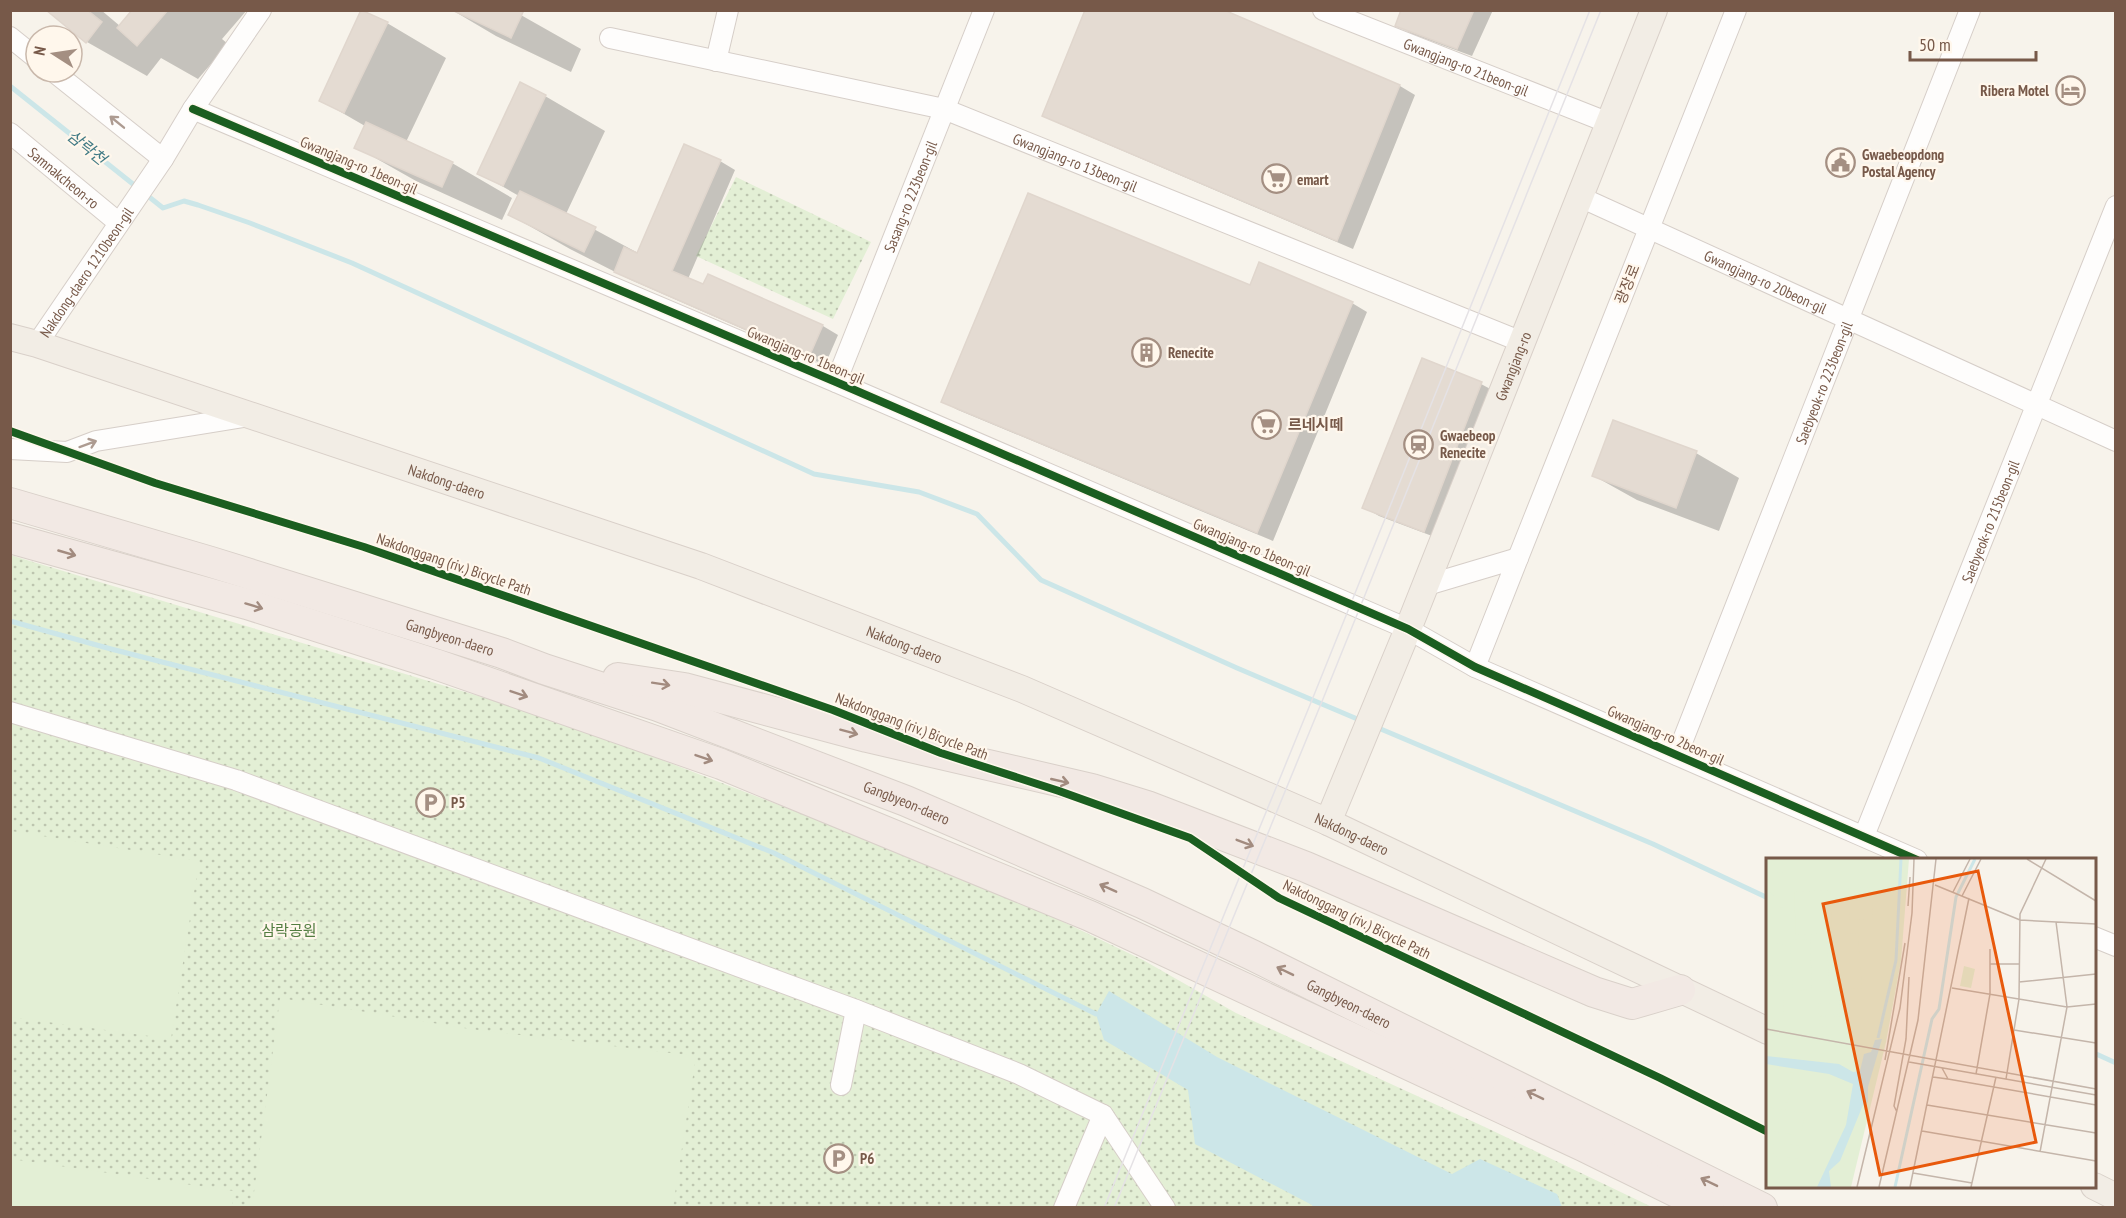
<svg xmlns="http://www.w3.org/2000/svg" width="2126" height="1218" font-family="'PT Sans Narrow','Noto Sans KR',sans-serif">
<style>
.grass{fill:url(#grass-dots)}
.pitch{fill:#e3efd5}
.water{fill:#cce6e8}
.shadow{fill:#0003}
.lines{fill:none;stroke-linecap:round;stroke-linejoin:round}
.stream{stroke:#cce6e8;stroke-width:5}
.building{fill:#e4dbd2;stroke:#e0d6cd;stroke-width:1.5}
.minor-casing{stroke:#d6cec8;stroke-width:22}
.major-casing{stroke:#d9d0c9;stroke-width:28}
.highway-casing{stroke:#d9d0c9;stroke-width:32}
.minor{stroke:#fefdfc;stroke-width:20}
.major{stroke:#f2ede5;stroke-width:26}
.highway{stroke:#f2e9e4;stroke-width:30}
.tram{stroke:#e5e2e5;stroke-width:1.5}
.cycleway-casing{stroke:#fff7ec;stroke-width:11}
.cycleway{stroke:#1b5e20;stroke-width:8}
.oneway{stroke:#ad9b91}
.oneway2{stroke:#a28b7f}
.labels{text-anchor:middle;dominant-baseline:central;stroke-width:4.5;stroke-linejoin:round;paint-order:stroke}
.street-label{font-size:15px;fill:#775949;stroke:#fff7ec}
.poi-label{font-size:15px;font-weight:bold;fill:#775949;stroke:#fff7ec;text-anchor:start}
.park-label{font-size:15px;fill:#537d41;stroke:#fff7ec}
.water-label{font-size:16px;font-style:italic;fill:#3f7984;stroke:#fff7ec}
.inset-river{fill:none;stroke:#cce6e8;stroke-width:3}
.inset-road{fill:none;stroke:#c4b5aa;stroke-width:1.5}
.view{fill:#e8590c;fill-opacity:0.15;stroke:#e8590c;stroke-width:3}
.inset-edge{fill:none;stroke:#775949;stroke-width:3}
</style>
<defs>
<pattern id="grass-dots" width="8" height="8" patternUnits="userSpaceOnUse" patternTransform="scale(1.5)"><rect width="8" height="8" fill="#e3efd5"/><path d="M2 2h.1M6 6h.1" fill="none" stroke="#bdc5af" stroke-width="1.8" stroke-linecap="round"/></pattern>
</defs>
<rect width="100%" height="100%" fill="#f7f3eb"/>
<path class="grass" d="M736 177 871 242 833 319 696 256Z
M10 555 558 720 982 883 1143 960 1236 1013 1487 1128 1652 1207H11Z"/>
<path class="pitch" d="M11 831 199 861 171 1039 11 1017Z
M280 998 470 1029 696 1056 673 1207H252Z
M11 1159 234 1191 232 1207H11Z"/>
<path class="water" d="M1109 991 1217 1057 1452 1174 1480 1159 1557 1194 1562 1207H1313L1312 1205 1195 1144 1188 1090 1104 1040 1096 1014Z"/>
<path class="shadow" d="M47 10H101L120 26 134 10H247L222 39 228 44 198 79 161 58 147 76 87 42Z
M452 10H512L581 49 571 72 496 36Z
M1403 10H1493L1472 56 1412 34 1397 25Z
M387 23 446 58 406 142 452 163 512 198 502 220 416 181 356 147 365 126 320 100Z
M521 84 545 96 605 131 566 214 638 253 720 161 735 170 688 279 704 286 708 276 823 326 838 335 825 365 631 280 570 249 510 215 519 196 479 173Z
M1400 86 1415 95 1353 249 1060 124 1044 115Z
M1250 287 1352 303 1367 312 1273 541 958 410 943 402Z
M1481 384 1496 392 1440 539 1379 516 1364 507Z
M1696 453 1739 478 1719 531 1637 500 1594 476Z"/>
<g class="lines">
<path class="stream" d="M10 86 163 208 184 201 198 205 250 223 352 263 814 474 919 492 977 514 1041 580 1237 668 1362 721
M10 621 111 649 539 758 774 853 1096 1014
M1376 727 1653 844 1768 898
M2094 1053 2116 1063"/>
</g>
<path class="building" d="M46 10H87L102 22 86 43Z
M132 10H168L137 46 117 28Z
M361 10 388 22 344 113 319 101Z
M452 10H524L511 38Z
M1085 10H1224L1400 85 1337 241 1042 116Z
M1401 10H1474L1457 49 1395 26Z
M520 82 546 95 503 186 477 174Z
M366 122 453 162 442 187 354 148Z
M684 144 721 160 672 271 703 284 708 274 823 325 809 357 614 272 624 247 637 253Z
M520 191 596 227 584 252 508 215Z
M1028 193 1250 285 1259 262 1353 302 1257 533 941 402Z
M1422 358 1482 382 1424 532 1362 508Z
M1613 420 1697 451 1676 508 1592 476Z"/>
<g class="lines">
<defs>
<g id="minor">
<path id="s1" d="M1323 10 1609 123"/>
<path d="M10 37 36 58"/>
<path id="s2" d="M610 38 944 109 1522 342"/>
<path d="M716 61 728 10"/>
<path d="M54 72 163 159"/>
<path d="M193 109 836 382 1408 629 1475 667 1917 860"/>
<path id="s3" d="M10 133 119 223"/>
<path id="s4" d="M1580 197 2116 441"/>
<path id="s5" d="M37 344 163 159 193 109 261 10"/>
<path id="s6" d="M836 382 984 10"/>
<path d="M10 449 67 452 96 441 250 416"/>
<path d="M1518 558 1736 10"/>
<path d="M1424 586 1518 558 1475 667"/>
<path d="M10 712 236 780 856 1010 1019 1074 1103 1115 1165 1208"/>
<path id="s7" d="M1677 755 1970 10"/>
<path id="s8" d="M1864 836 2116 206"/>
<path d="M2094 937 2116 946"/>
<path d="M841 1085 856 1010"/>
<path d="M1064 1208 1103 1115"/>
</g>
<g id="major">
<path id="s9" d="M10 337 37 344 701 566 1022 689 1328 822 1768 1031"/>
<path id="s10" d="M1328 822 1408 629 1654 10"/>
<path d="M2094 1186 2116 1197"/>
</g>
<g id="highway">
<path id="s11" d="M10 503 211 562 502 653 544 669 658 706 906 801 1142 903 1252 955 1762 1208"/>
<path d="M10 538 247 604 435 664 721 764 1090 916 1583 1146 1709 1208"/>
<path d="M618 678 684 688 867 737 1092 789 1147 806 1306 867 1594 992 1632 1004 1680 990"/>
</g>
</defs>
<use href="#minor" class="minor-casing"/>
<use href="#major" class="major-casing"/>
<use href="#highway" class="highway-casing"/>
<use href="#minor" class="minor"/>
<use href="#major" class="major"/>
<use href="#highway" class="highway"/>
<path class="tram" d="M1104 1208 1314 695 1590 10
M1114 1208 1323 699 1601 10"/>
<defs>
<path id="cycleway" d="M193 109 836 382 1408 629 1475 667 1917 860
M10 431 155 483 364 547 833 710 941 753 1059 791 1190 838 1279 898 1660 1078 1768 1132"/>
</defs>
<use href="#cycleway" class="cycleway-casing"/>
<use href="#cycleway" class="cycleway"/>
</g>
<defs><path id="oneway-shaft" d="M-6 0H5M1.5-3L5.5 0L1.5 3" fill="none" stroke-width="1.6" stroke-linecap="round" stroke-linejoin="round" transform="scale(1.5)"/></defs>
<g class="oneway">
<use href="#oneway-shaft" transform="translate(117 122) rotate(-141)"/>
<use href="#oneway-shaft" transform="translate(88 444) rotate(-20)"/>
</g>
<g class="oneway2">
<use href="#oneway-shaft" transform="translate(67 553) rotate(16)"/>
<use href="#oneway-shaft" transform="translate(254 606) rotate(17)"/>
<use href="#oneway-shaft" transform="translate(661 684) rotate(9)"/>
<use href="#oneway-shaft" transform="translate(519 694) rotate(19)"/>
<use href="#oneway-shaft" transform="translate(849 732) rotate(15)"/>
<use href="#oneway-shaft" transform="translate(704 758) rotate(19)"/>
<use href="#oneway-shaft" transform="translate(1060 781) rotate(13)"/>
<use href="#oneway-shaft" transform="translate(1245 843) rotate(21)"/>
<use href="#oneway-shaft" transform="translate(1108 888) rotate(-156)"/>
<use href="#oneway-shaft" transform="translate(1285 971) rotate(-154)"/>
<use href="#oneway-shaft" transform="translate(1535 1095) rotate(-154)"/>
<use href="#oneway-shaft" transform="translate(1709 1182) rotate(-154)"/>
</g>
<defs>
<symbol id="hotel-ring" viewBox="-11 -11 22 22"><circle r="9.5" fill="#fff7ec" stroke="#a48f82" stroke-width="1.5"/><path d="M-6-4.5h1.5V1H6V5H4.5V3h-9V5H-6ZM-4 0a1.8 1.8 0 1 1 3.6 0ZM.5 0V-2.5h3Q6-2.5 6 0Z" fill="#a48f82"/></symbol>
<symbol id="civic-ring" viewBox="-11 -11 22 22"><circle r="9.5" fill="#fff7ec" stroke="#a48f82" stroke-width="1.5"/><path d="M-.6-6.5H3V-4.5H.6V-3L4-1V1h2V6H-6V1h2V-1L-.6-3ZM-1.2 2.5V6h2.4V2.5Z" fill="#a48f82"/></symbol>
<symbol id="supermarket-ring" viewBox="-11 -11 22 22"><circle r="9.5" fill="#fff7ec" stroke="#a48f82" stroke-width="1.5"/><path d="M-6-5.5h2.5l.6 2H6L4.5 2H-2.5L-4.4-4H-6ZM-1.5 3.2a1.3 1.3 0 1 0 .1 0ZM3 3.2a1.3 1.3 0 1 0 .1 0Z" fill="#a48f82"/></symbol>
<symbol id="building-ring" viewBox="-11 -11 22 22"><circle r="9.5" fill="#fff7ec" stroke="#a48f82" stroke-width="1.5"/><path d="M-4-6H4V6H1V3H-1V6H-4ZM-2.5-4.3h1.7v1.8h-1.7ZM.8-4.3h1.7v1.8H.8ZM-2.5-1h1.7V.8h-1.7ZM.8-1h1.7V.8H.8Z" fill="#a48f82"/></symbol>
<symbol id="station-ring" viewBox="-11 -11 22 22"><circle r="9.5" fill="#fff7ec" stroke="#a48f82" stroke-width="1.5"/><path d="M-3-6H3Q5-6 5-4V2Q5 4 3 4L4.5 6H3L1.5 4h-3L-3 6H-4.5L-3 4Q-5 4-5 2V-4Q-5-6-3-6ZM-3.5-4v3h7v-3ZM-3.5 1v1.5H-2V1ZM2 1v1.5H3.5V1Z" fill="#a48f82"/></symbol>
<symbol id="parking-ring" viewBox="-11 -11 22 22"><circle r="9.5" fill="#fff7ec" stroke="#a48f82" stroke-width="1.5"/><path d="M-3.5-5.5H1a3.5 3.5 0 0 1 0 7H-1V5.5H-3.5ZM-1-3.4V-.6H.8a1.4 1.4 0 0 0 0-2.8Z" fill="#a48f82"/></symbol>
</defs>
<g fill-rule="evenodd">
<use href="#hotel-ring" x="2054" y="74" width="33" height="33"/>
<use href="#civic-ring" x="1824" y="146" width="33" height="33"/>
<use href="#supermarket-ring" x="1260" y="162" width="33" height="33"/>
<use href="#building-ring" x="1130" y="336" width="33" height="33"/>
<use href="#supermarket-ring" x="1250" y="408" width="33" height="33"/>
<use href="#station-ring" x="1402" y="428" width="33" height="33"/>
<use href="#parking-ring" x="414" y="786" width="33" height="33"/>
<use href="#parking-ring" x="822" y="1142" width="33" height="33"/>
</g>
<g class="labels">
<g class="street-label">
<text stroke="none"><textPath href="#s1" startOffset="154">Gwangjang-ro 21beon-gil</textPath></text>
<text stroke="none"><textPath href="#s2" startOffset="483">Gwangjang-ro 13beon-gil</textPath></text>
<text transform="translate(359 165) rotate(23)">Gwangjang-ro 1beon-gil</text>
<text stroke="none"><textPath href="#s3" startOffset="70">Samnakcheon-ro</textPath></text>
<text stroke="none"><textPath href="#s6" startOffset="200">Sasang-ro 223beon-gil</textPath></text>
<text stroke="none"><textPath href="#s5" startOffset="87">Nakdong-daero 1210beon-gil</textPath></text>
<text stroke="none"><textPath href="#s4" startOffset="204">Gwangjang-ro 20beon-gil</textPath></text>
<text transform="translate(1627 284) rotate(-68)">광장로</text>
<text transform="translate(806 355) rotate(23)">Gwangjang-ro 1beon-gil</text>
<text stroke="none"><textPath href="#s10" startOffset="492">Gwangjang-ro</textPath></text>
<text stroke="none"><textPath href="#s7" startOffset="400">Saebyeok-ro 223beon-gil</textPath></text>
<text stroke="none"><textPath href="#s9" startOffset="460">Nakdong-daero</textPath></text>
<text stroke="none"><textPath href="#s8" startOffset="339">Saebyeok-ro 215beon-gil</textPath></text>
<text transform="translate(1252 547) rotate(23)">Gwangjang-ro 1beon-gil</text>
<text transform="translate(454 564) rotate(19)">Nakdonggang (riv.) Bicycle Path</text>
<text stroke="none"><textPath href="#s11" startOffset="460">Gangbyeon-daero</textPath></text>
<text stroke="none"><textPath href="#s9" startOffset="946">Nakdong-daero</textPath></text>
<text transform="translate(912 726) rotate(21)">Nakdonggang (riv.) Bicycle Path</text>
<text transform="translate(1666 735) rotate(24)">Gwangjang-ro 2beon-gil</text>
<text stroke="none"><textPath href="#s11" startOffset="946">Gangbyeon-daero</textPath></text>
<text stroke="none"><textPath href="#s9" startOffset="1432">Nakdong-daero</textPath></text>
<text transform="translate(1357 919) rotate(26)">Nakdonggang (riv.) Bicycle Path</text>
<text stroke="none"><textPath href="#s11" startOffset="1432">Gangbyeon-daero</textPath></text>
</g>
<g class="poi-label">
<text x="2049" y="90" text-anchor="end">Ribera Motel</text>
<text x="1862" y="154">Gwaebeopdong<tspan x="1862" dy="17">Postal Agency</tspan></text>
<text x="1297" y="179">emart</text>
<text x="1168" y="352">Renecite</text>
<text x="1288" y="424">르네시떼</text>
<text x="1440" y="435">Gwaebeop<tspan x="1440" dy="17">Renecite</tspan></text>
<text x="451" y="802">P5</text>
<text x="860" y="1158">P6</text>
</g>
<g class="park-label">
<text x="289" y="930">삼락공원</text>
</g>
<g class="water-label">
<text transform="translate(87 147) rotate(39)">삼락천</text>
</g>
</g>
<g transform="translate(1766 858)">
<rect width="330" height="330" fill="#f7f3eb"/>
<path d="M0 1H143L135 103 120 184 85 329H0ZM198 108 209 111 205 130 194 128Z" fill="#e3efd5"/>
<path d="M0 211 28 215 22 245 0 242Z" fill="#e3efd5"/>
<path d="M18 14V38H8L0 31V15ZM106 29 107 61 84 62 82 31ZM64 32 66 75 30 77 28 34ZM0 47 22 50V75H0ZM92 75 96 130 64 132 60 78ZM44 81 46 131 27 133 24 82ZM15 85 20 88V118L0 117V86ZM12 123 17 126 18 158H1L0 124ZM73 133 74 156 53 158 52 146 66 145H52V134ZM75 158V168L54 169 53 159ZM0 249 39 255 35 278 0 272ZM8 284 34 288 32 301 7 298Z" fill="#e3efd5"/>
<path d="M116 181 102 229V244L97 247 74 303 63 313 65 329H51L80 267 87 226 63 216 0 206V198L73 206 87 214 94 213 98 196 105 194 109 182Z" fill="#cce6e8"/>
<path class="inset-river" d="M112 180 130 102 135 1M129 329 166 161 173 151 190 39 209 1"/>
<path class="inset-road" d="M261 1 330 43M169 27 254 62 330 66M187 34 204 1M196 38 215 1M142 48 144 19M224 106H254M253 124 330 116M186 130 301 149 330 146M0 171 330 231M248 172 330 185M119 202 139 85M143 204 330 237M210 216 224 136V91M167 219 182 221 176 210M182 221 330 247M240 221 253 141 254 56 280 1M161 247 330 275M131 254 128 248 140 181 143 119M156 273 330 303M274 294 301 149 290 64M147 315 206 325M91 329 134 150 146 55 148 1M113 329 152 162 170 1M144 329 203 40M205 329 230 219"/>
<path class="view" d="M212 13 270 284 114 317 57 46Z"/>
<rect width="330" height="330" class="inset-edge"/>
</g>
<rect width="2126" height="1218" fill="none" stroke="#775949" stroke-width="24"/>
<g transform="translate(54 54) rotate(282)"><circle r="28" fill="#fff7ec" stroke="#c9b8ab" stroke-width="1.5"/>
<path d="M0-4.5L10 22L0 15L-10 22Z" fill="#a48f82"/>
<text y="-9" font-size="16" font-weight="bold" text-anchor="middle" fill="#775949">N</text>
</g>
<path d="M1910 51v9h126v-9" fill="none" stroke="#775949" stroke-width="3"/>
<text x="1919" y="51" font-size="18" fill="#775949" stroke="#fff7ec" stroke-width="4.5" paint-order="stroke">50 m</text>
</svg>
